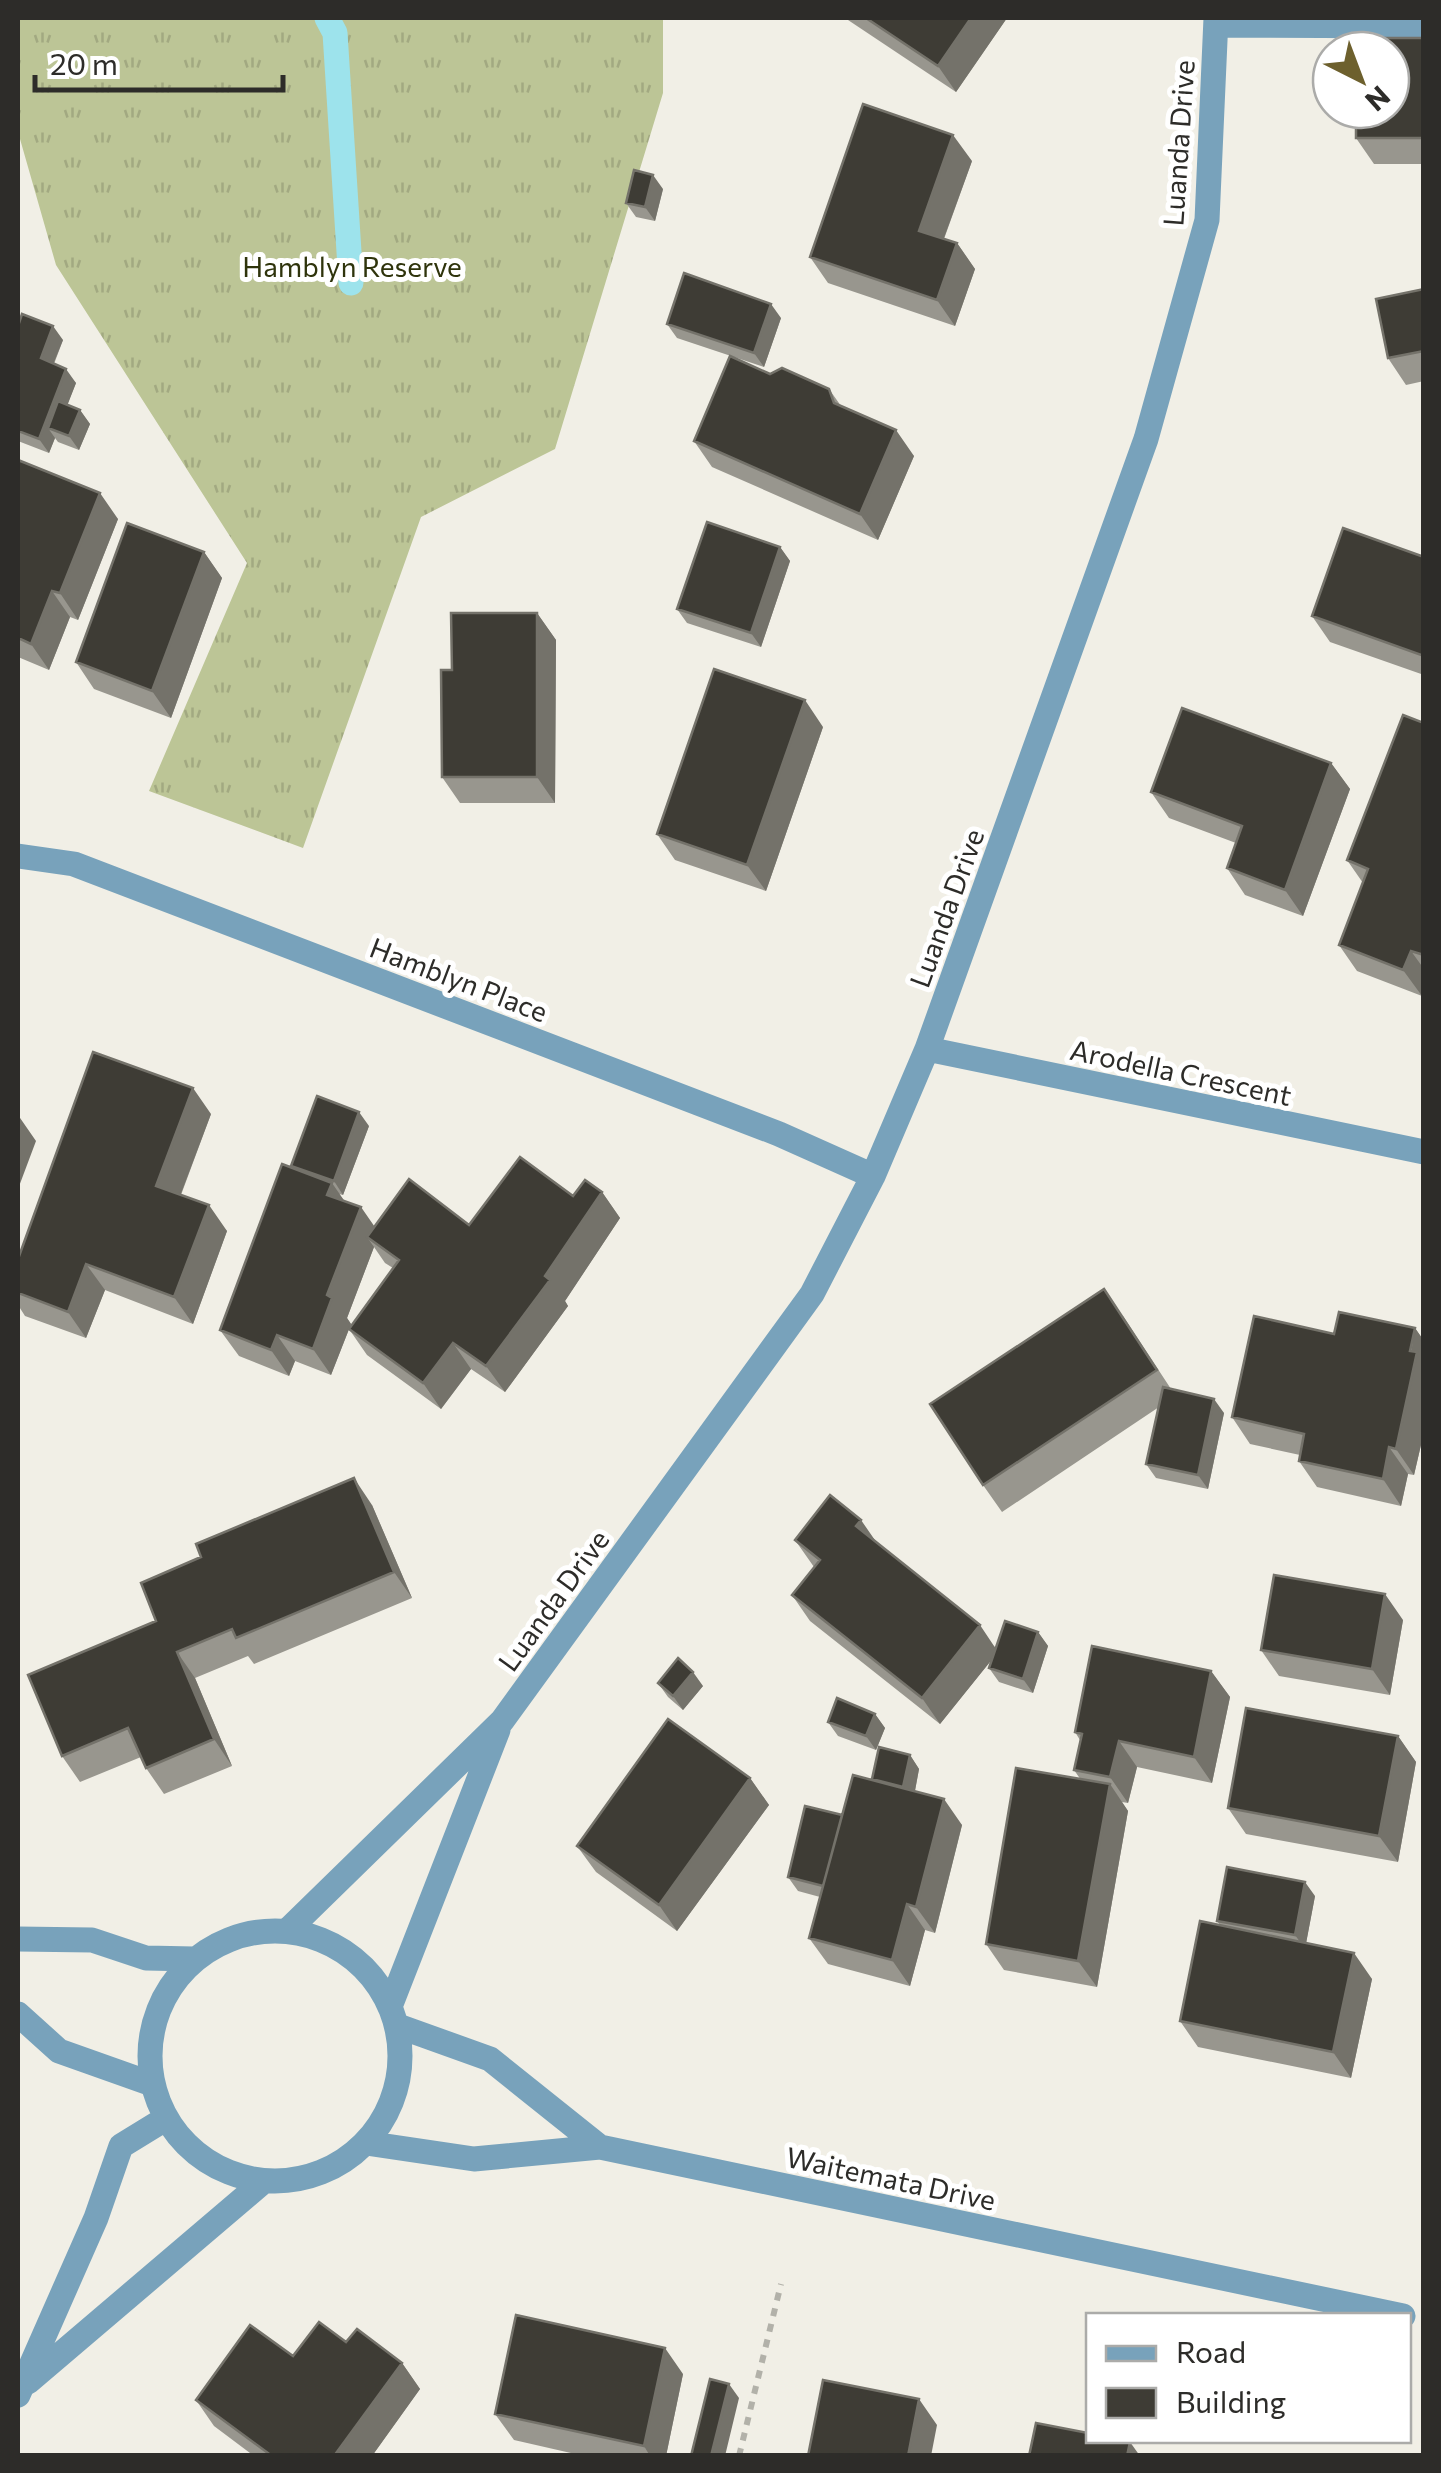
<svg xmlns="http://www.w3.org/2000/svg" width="1441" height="2473" font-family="Commissioner,sans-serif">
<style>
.grass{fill:url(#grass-tufts)}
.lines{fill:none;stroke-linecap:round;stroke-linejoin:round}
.stream{stroke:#9de3ec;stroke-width:25}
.path{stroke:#b2b1a9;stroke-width:6;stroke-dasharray:8 8;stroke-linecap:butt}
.minor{stroke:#78a2bb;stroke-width:25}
.wall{fill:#98968e}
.shaded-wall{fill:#74726a}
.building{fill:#3e3c35;stroke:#74726a;stroke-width:2.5}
.labels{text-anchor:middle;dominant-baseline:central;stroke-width:10;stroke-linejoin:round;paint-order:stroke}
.street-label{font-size:28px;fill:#2d2c29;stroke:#fff}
.park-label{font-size:28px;fill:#2f340c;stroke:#fff}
</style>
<defs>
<pattern id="grass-tufts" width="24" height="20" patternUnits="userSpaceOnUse" patternTransform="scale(2.5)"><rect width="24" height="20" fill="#bcc596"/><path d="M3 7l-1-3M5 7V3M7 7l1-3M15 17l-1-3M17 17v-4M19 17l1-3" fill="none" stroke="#a2a981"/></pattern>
</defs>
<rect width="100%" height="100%" fill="#f1efe6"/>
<path class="grass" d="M18 18H663V93L555 449 421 517 303 848 149 791 247 563 56 265 18 132Z"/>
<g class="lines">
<path class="stream" d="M327 18 335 33 351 283"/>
<path class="path" d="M739 2456 781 2284"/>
<path class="minor" d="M1216 25 1424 26
M18 856 74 864 779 1134 873 1176
M927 1049 1424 1152
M289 1929 502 1721 812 1294 873 1176 927 1049 1146 439 1207 220 1216 18
M150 2056a125 125 0 1 1 250 0a125 125 0 1 1-250 0Z
M18 1939 92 1940 146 1958 194 1959
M391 2004 498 1730
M18 2014 59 2051 152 2084
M398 2026 490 2059 600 2147 1403 2316
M366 2143 474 2159 600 2147
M28 2382 264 2181
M18 2395 96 2218 121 2146 165 2119"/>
</g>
<path class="wall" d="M845 18H1007L956 92Z
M1424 38V164H1374L1356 138Z
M972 161 944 239 957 243 975 269 955 326 828 283 810 257Z
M663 189 655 221 636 217 626 203Z
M1424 289V381L1406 385 1388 358Z
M781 318 764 367 677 338 667 324Z
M18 326 63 340 54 364 76 383 67 405 80 410 90 424 79 450 58 442 55 438 49 453 18 441Z
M770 374 829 389 841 406 914 456 878 540 712 467 694 441Z
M18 460 118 519 78 620 70 617 49 670 18 657Z
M780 547 790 561 761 647 687 623 677 609Z
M204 552 222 578 171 718 94 689 76 662Z
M1424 557V675L1330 642 1312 616Z
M537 613 556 640 555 803H460L442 777 452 670Z
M1424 723V991L1422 996 1357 971 1339 945 1363 883 1347 860Z
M823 727 766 891 675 860 657 834Z
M1331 763 1350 789 1303 916 1245 895 1227 868 1236 843 1169 818 1151 792Z
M211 1114 181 1195 227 1231 193 1324 105 1290 86 1338 25 1316 18 1305V1259Z
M369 1126 343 1195 339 1194 344 1201 374 1227 469 1225 573 1196 602 1192 620 1218 565 1301 568 1306 505 1392 471 1369 441 1409 367 1355 349 1329 393 1268 385 1263 374 1247 347 1318 351 1324 331 1375 295 1361 289 1376 239 1356 220 1330 293 1168 291 1166Z
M1123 1316 1171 1389 1224 1413 1208 1489 1156 1478 1146 1464 1159 1407 1002 1512 983 1485Z
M1415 1328 1424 1341V1432L1414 1475 1408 1474 1401 1506 1317 1487 1299 1461 1300 1455 1250 1444 1232 1417 1334 1334Z
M372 1505 412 1598 254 1664 248 1656 195 1678 232 1766 164 1794 146 1768 141 1757 80 1782 62 1756 156 1621Z
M795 1540 877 1543 996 1648 1038 1632 1048 1646 1033 1693 999 1682 989 1668 992 1659 940 1724 810 1621 792 1595 814 1567Z
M1403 1620 1390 1695 1279 1676 1261 1650Z
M1211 1671 1230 1697 1212 1783 1137 1767 1128 1803 1122 1802 1128 1811 1097 1987 1004 1970 986 1944 1081 1780 1074 1770 1080 1740 1075 1732Z
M658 1683 703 1686 683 1710 668 1697Z
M875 1714 885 1728 876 1750 838 1736 828 1722Z
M1398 1736 1416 1762 1398 1862 1246 1834 1228 1808Z
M910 1755 919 1769 915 1791 962 1825 935 1933 925 1930 910 1986 828 1964 809 1938 820 1897 798 1891 788 1877 842 1815Z
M750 1778 769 1805 677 1931 596 1872 577 1846Z
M1315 1896 1306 1943 1372 1979 1351 2078 1198 2047 1180 2021 1220 1925 1217 1921Z
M346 2342 402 2363 420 2389 372 2456H254L214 2426 196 2400 293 2356Z
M683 2374 666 2456H584L514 2440 495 2414Z"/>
<path class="shaded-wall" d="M971 18H1007L956 92 938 66Z
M953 135 972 161 937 257 919 231Z
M653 175 663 189 655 221 645 207Z
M957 243 975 269 955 326 937 300Z
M771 304 781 318 764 367 754 353Z
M53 326 63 340 50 372 41 358Z
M66 369 76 383 57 432 48 428 55 438 49 453 39 439Z
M80 410 90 424 79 450 69 436Z
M896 430 914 456 878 540 860 514Z
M100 493 118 519 78 620 60 593Z
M780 547 790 561 761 647 751 633Z
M204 552 222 578 171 718 152 691Z
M52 591 70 617 49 670 31 644Z
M537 613 556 640 555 803 537 777Z
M805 700 823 727 766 891 747 865Z
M1331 763 1350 789 1303 916 1285 890Z
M1411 951 1424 969V991L1422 996 1403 970Z
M193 1088 211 1114 174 1212 156 1186Z
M359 1112 369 1126 343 1195 334 1181Z
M18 1115 36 1141 18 1189Z
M332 1183 350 1209 327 1195Z
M602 1192 620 1218 565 1301 568 1306 505 1392 486 1366Z
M209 1205 227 1231 193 1324 174 1297Z
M361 1207 379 1233 367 1237 374 1247 347 1318 351 1324 331 1375 313 1349 327 1295Z
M86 1264 105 1290 86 1338 68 1312Z
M1415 1328 1424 1341V1432L1414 1475 1396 1449Z
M277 1335 295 1361 289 1376 271 1350Z
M453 1343 471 1369 441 1409 423 1383Z
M1214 1399 1224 1413 1208 1489 1198 1475Z
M1389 1447 1408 1474 1401 1506 1383 1479Z
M354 1478 372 1505 412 1598 394 1572Z
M861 1520 879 1546 856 1526Z
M1385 1594 1403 1620 1390 1695 1372 1669Z
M980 1625 998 1652 940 1724 922 1698Z
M1038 1632 1048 1646 1033 1693 1023 1679Z
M177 1652 195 1678 232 1766 214 1739Z
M1211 1671 1230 1697 1212 1783 1194 1757Z
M693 1672 703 1686 683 1710 673 1696Z
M875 1714 885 1728 876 1750 866 1736Z
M1398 1736 1416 1762 1398 1862 1379 1836Z
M1119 1741 1137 1767 1128 1803 1110 1777Z
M910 1755 919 1769 913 1801 903 1787Z
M750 1778 769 1805 677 1931 659 1905Z
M1110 1784 1128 1811 1097 1987 1078 1961Z
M944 1799 962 1825 935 1933 916 1907Z
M1305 1882 1315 1896 1305 1949 1295 1935Z
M907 1904 925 1930 910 1986 892 1960Z
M1354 1953 1372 1979 1351 2078 1333 2052Z
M665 2348 683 2374 666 2456H650L644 2446Z
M402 2363 420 2389 372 2456H334Z
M729 2384 739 2398 725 2456H711Z
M919 2399 937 2425 931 2456H908Z
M1130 2442 1140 2456H1127Z"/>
<path class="building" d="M866 18H971L938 66Z
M1357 38H1424V138H1356V110H1391V50H1357Z
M863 104 953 135 919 231 957 243 937 300 810 257Z
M634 170 653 175 645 207 626 203Z
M684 273 771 304 754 353 667 324Z
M1424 289V351L1388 358 1376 299Z
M22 314 53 326 41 358 66 369 39 439 18 431V326Z
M730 356 770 374 782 368 829 389 834 403 896 430 860 514 694 441Z
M58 401 80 410 69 436 48 428Z
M18 460 100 493 60 593 52 591 31 644 18 638Z
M707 522 780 547 751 633 677 609Z
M127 523 204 552 152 691 76 662Z
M1343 528 1424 557V656L1312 616Z
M451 613H537V777H442L441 670H452Z
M714 669 805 700 747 865 657 834Z
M1182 708 1331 763 1285 890 1227 868 1242 826 1151 792Z
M1403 715 1424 723V955L1411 951 1403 970 1339 945 1368 869 1347 860Z
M93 1052 193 1088 156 1186 209 1205 174 1297 86 1264 68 1312 18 1293V1259Z
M317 1096 359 1112 334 1181 291 1166Z
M520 1157 573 1196 585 1180 602 1192 545 1276 550 1280 486 1366 453 1343 423 1383 349 1329 399 1260 367 1237 409 1179 469 1225Z
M282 1164 332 1183 327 1195 361 1207 327 1295 332 1298 313 1349 277 1335 271 1350 220 1330Z
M1104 1289 1157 1370 983 1485 930 1404Z
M1339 1312 1415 1328 1410 1351 1417 1352 1396 1449 1389 1447 1383 1479 1299 1461 1304 1434 1232 1417 1254 1316 1334 1334Z
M1163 1387 1214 1399 1198 1475 1146 1464Z
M354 1478 394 1572 236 1638 232 1629 177 1652 214 1739 146 1768 128 1728 62 1756 28 1675 156 1621 141 1583 201 1557 196 1544Z
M830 1495 861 1520 856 1526 980 1625 922 1698 792 1595 820 1560 795 1540Z
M1274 1575 1385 1594 1372 1669 1261 1650Z
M1005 1621 1038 1632 1023 1679 989 1668Z
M1092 1646 1211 1671 1194 1757 1119 1741 1110 1777 1074 1770 1082 1734 1075 1732Z
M678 1658 693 1672 673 1696 658 1683Z
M837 1698 875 1714 866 1736 828 1722Z
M1246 1708 1398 1736 1379 1836 1228 1808Z
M668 1719 750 1778 659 1905 577 1846Z
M879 1747 910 1755 903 1787 872 1779Z
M1016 1768 1110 1784 1078 1961 986 1944Z
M853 1775 944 1799 916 1907 907 1904 892 1960 809 1938Z
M805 1806 842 1815 823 1886 788 1877Z
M1227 1867 1305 1882 1295 1935 1217 1921Z
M1200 1921 1354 1953 1333 2052 1180 2021Z
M516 2315 665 2348 644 2446 495 2414Z
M319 2322 346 2342 357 2329 402 2363 334 2456H272L196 2400 250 2325 293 2356Z
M710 2379 729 2384 711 2456H691Z
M823 2380 919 2399 908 2456H808Z
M1036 2423 1088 2433V2440L1130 2442 1127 2456H1029Z"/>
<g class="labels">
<g class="street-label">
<text transform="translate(1178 143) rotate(-86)">Luanda Drive</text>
<text transform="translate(946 908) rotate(-70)">Luanda Drive</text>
<text transform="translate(459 979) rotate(21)">Hamblyn Place</text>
<text transform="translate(1181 1072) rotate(12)">Arodella Crescent</text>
<text transform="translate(553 1600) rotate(-54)">Luanda Drive</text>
<text transform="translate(891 2178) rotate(12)">Waitemata Drive</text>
</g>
<g class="park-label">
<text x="352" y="266">Hamblyn Reserve</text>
</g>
</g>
<rect width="1441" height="2473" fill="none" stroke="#2d2c29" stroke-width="40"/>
<rect x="1086" y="2313" width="325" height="130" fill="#ffffff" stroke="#ababa9" stroke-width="2.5"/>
<rect x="1106" y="2346" width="50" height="15" fill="#78a2bb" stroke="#ababa9" stroke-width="2.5"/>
<text x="1176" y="2363" font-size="30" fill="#2d2c29">Road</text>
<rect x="1106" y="2388" width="50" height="30" fill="#3e3c35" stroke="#ababa9" stroke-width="2.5"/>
<text x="1176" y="2413" font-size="30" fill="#2d2c29">Building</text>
<g transform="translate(1361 80) rotate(138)"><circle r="48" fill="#ffffff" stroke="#ababa9" stroke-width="2.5"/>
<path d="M0-8L18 38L0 25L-18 38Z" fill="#6d602d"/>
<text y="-15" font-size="28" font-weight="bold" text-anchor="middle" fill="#2d2c29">N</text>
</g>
<path d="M35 75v15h248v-15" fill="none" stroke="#2d2c29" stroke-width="5"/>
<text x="50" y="75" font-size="30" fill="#2d2c29" stroke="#ffffff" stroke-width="8" paint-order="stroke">20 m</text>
</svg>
